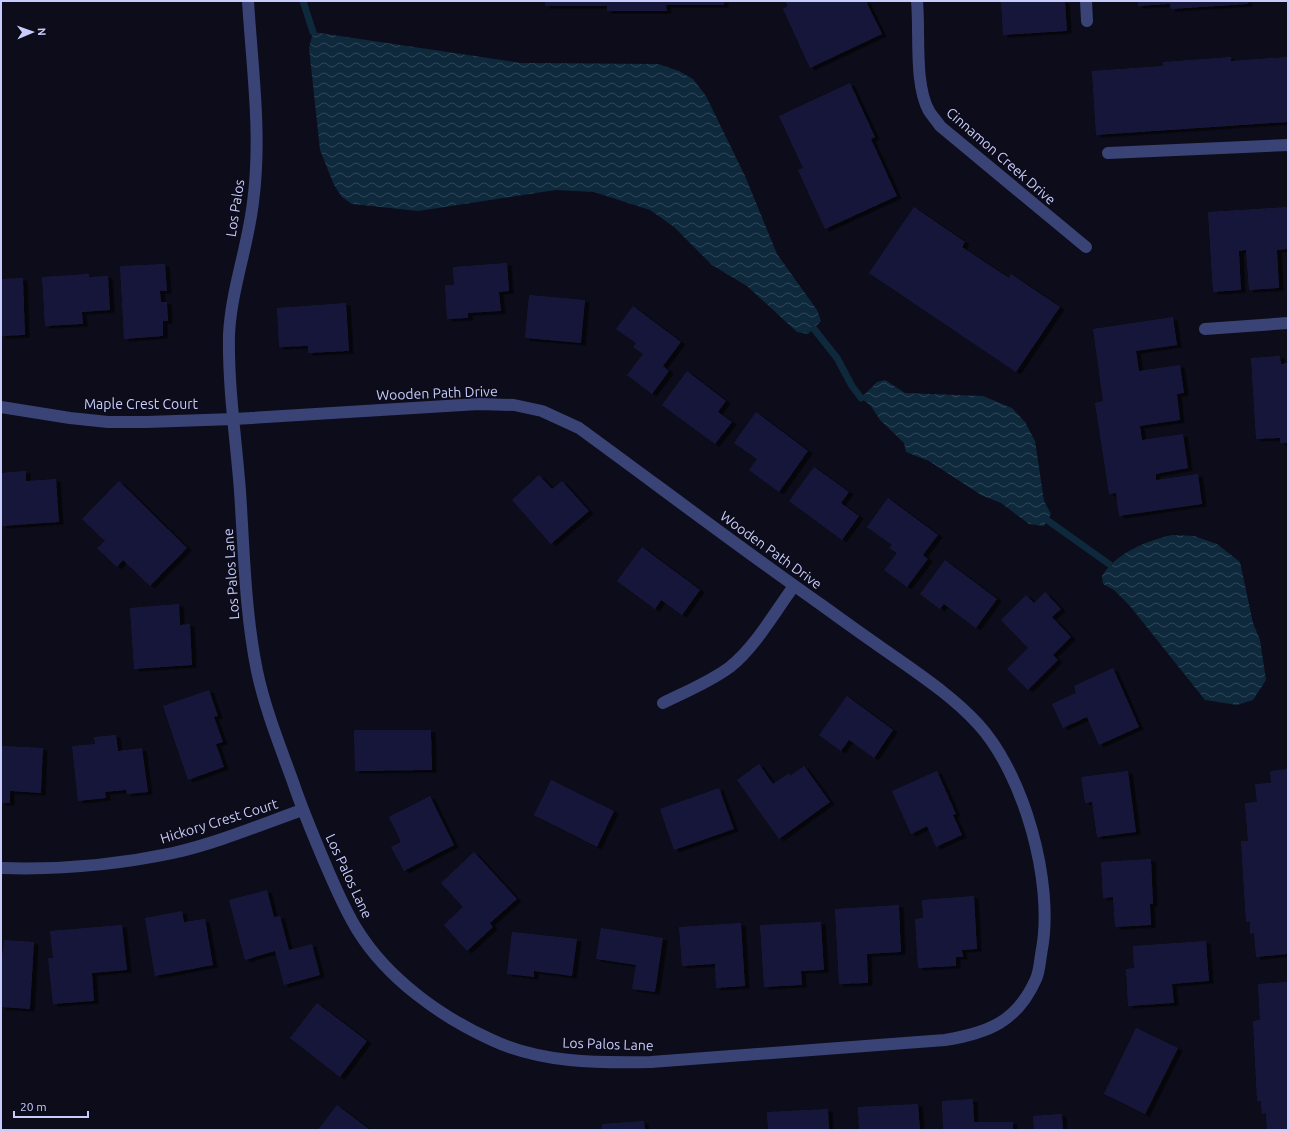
<svg xmlns="http://www.w3.org/2000/svg" width="1289" height="1131" font-family="Ubuntu,sans-serif">
<style>
.water{fill:url(#water-waves)}
.lines{fill:none;stroke-linecap:round;stroke-linejoin:round}
.stream{stroke:#0e293c;stroke-width:7}
.building{fill:#19193a;filter:url(#shadow)}
.minor{stroke:#394376;stroke-width:12}
.labels{text-anchor:middle;dominant-baseline:central;stroke-width:3;stroke-linejoin:round;paint-order:stroke}
.street-label{font-size:14px;fill:#c8ccfc;stroke:#0c0c1a}
</style>
<defs>
<pattern id="water-waves" width="16" height="10" patternUnits="userSpaceOnUse"><rect width="16" height="10" fill="#0e293c"/><path d="M0 5q4-4 8 0t8 0" fill="none" stroke="#304759"/></pattern>
<filter id="shadow"><feDropShadow dx="4.5" dy="2.5" stdDeviation="0" flood-color="#0009"/></filter>
</defs>
<rect width="100%" height="100%" fill="#0c0c1a"/>
<path class="water" d="M313 32 521 63 658 64 679 71 693 79 706 96 745 176 777 254 817 310 821 321 808 334 797 332 747 286 712 265 674 227 650 210 594 192 556 190 418 211 352 204 342 197 334 185 320 150 309 48Z
M885 380 905 393 983 396 1012 408 1025 422 1035 441 1044 501 1051 514 1044 526 1029 524 1001 503 981 495 929 461 906 452 904 443 880 420 871 406 861 398 877 382Z
M1172 535 1194 536 1217 544 1240 562 1253 623 1260 640 1266 680 1253 700 1237 705 1205 700 1130 606 1114 590 1103 584 1102 576C1116 553 1146 541 1172 535Z"/>
<g class="lines">
<path class="stream" d="M303 1 313 32
M814 329 837 358 852 386 861 398
M1047 520 1109 564"/>
</g>
<path class="building" d="M545 1H724V5H666L667 11H607V6H545Z
M785 1H866L882 34 810 68 783 9 788 6Z
M1001 1H1065L1067 31 1003 35Z
M1138 1H1248V4L1171 9 1170 4 1138 6Z
M1231 57V61L1288 57V122L1096 135 1092 71 1163 66V62Z
M850 83 875 137 871 139 897 196 825 229 798 170 803 168 779 116Z
M914 207 965 242 962 247 1009 278 1011 274 1060 307 1016 372 869 273Z
M1288 207V249L1277 250 1279 288 1249 290 1246 250 1239 251 1241 290 1213 292 1208 212Z
M507 263 509 291 499 292 501 311 468 313V318L447 319 445 285H454L453 267Z
M165 264 167 291H160L161 302H167L168 321H163V336L124 339 120 266Z
M89 274V277L108 276 110 310 82 312 83 324 45 326 42 277Z
M23 278 25 335 1 336V279Z
M529 295 585 300 581 343 525 338Z
M346 303 349 351 308 353V346L279 347 277 308Z
M633 306 681 342 663 366 669 371 652 394 627 375 643 354 633 347 636 343 616 329Z
M1173 317 1177 345 1136 351 1139 371 1180 365 1184 393 1177 394 1180 420 1140 426 1142 440 1183 434 1188 468 1156 474V480L1198 474 1202 504 1119 516 1116 493 1109 494 1095 403 1103 401 1093 329Z
M1280 356 1281 364 1288 363V443H1280V438L1256 439 1251 358Z
M687 371 726 401 718 412 732 422 715 444 662 405Z
M756 412 808 451 779 492 749 470 757 459 734 443Z
M814 467 849 492 841 503 859 516 842 540 789 501Z
M26 471V481L56 479 59 522 2 526 1 473Z
M539 475 552 489 562 481 589 511 551 544 512 500Z
M119 481 187 548 150 586 123 560 117 567 97 548 105 541 82 519Z
M888 498 938 535 923 555 928 559 907 587 884 570 897 553 889 548 892 545 867 527Z
M642 547 700 590 682 615 661 600 655 609 617 581Z
M945 560 997 599 976 628 944 604 940 609 920 594Z
M1045 592 1061 609 1052 617 1071 637 1053 655 1058 660 1028 690 1007 669 1028 648 1001 620 1026 595 1034 603Z
M179 604 180 625 190 624 192 665 134 669 130 608Z
M1113 668 1139 727 1099 745 1087 717 1063 728 1052 704 1076 693 1074 686Z
M209 690 218 716 214 717 223 742 216 744 224 767 188 780 163 706Z
M847 696 893 730 874 758 849 740 841 751 819 735Z
M354 730H431L432 770 355 771Z
M116 735 118 751 142 748 148 792 127 794 126 790 105 792 106 798 78 801 72 746 95 744 94 737Z
M1 746 43 748 41 793 10 791V803H1Z
M759 764 773 784 789 773 790 776 804 766 830 802 779 839 737 780Z
M1288 769V954L1256 957 1254 933 1250 934V922H1246L1241 841H1248L1245 803 1257 802 1255 784 1271 783 1270 771Z
M937 771 956 814 953 815 962 835 936 847 927 826 911 834 892 791Z
M1128 771 1136 832 1097 837 1092 802 1085 803 1081 777Z
M551 780 614 811 597 847 534 815Z
M719 788 734 829 674 850 660 809Z
M430 796 454 845 404 871 391 847 401 842 389 817Z
M474 852 517 899 490 923 493 927 467 951 444 925 463 907 441 883Z
M1151 859 1153 904H1150L1151 925 1115 927 1113 897 1103 898 1101 862Z
M267 890 274 917 280 916 289 950 312 944 320 975 284 985 275 951 245 960 229 900Z
M974 896 977 949 962 950 963 957H956V966L918 968 915 919 923 918 922 900Z
M899 905 901 952 867 954 868 983 839 984 835 909Z
M182 911 184 922 205 919 213 965 155 976 145 918Z
M821 922 824 970 801 971 802 985 764 987 760 925Z
M741 923 745 986 716 988 715 964 682 966 679 927Z
M122 925 127 970 92 973 94 1001 53 1004 48 958H53L50 931Z
M601 928 663 938 655 992 632 989 636 965 596 959Z
M512 932 577 939 572 976 534 971V977L507 974Z
M4 940 34 942 30 1009 1 1007V953H3Z
M1206 941 1209 981 1172 984 1174 1003 1128 1006 1126 969 1134 968 1133 946Z
M1288 982V1130H1267L1266 1113 1262 1114 1261 1101H1257L1253 1021 1260 1020 1258 984Z
M317 1003 367 1041 340 1077 290 1038Z
M1136 1028 1178 1048 1145 1114 1104 1094Z
M973 1099 974 1122H1013V1130H943L942 1101Z
M918 1104 920 1130H859L858 1107Z
M337 1105 370 1130H318Z
M828 1109 829 1130H768L767 1112Z
M1062 1114 1063 1130H1034L1033 1116Z
M644 1121 645 1130H602V1124Z"/>
<g class="lines">
<path class="minor" d="M917 1C920 33 914 84 929 111 932 116 937 121 940 126L1086 247
M1086 1 1087 21
M1108 153 1288 145
M1205 329 1288 323
M1 407 70 418 108 422H146L234 419 479 404 514 405 542 411 579 428C660 487 740 548 823 606 849 625 876 644 902 662 929 681 956 700 978 724 1024 774 1054 882 1042 949 1040 958 1040 970 1036 979 1017 1022 988 1033 945 1040L651 1062C597 1063 541 1063 492 1040 441 1017 388 979 358 931 344 909 334 884 324 861 313 835 302 809 293 782 280 746 265 709 257 671 245 612 244 551 240 491 236 439 228 387 229 335 231 290 248 247 253 202 262 135 252 67 248 1
M663 703C685 692 710 682 730 667 756 646 774 613 794 586
M1 868C59 870 116 865 173 853 217 843 260 825 302 810"/>
</g>
<g class="labels">
<g class="street-label">
<text transform="translate(1001 156) rotate(41)">Cinnamon Creek Drive</text>
<text transform="translate(235 208) rotate(-81)">Los Palos</text>
<text transform="translate(437 393) rotate(-2)">Wooden Path Drive</text>
<text x="141" y="404">Maple Crest Court</text>
<text transform="translate(771 550) rotate(36)">Wooden Path Drive</text>
<text transform="translate(231 574) rotate(-94)">Los Palos Lane</text>
<text transform="translate(219 821) rotate(-17)">Hickory Crest Court</text>
<text transform="translate(349 876) rotate(65)">Los Palos Lane</text>
<text transform="translate(608 1044) rotate(2)">Los Palos Lane</text>
</g>
</g>
<rect width="1289" height="1131" fill="none" stroke="#c8ccfc" stroke-width="4"/>
<g transform="translate(32 32) rotate(88)" stroke="#0c0c1a" stroke-width="3" paint-order="stroke">
<path d="M0-3L7 15L0 10L-7 15Z" fill="#c8ccfc"/>
<text y="-6" font-size="11" font-weight="bold" text-anchor="middle" fill="#c8ccfc">N</text>
</g>
<path d="M14 1111v6h74v-6" fill="none" stroke="#c8ccfc" stroke-width="2"/>
<text x="20" y="1111" font-size="12" fill="#c8ccfc" stroke="#0c0c1a" stroke-width="3" paint-order="stroke">20 m</text>
</svg>
